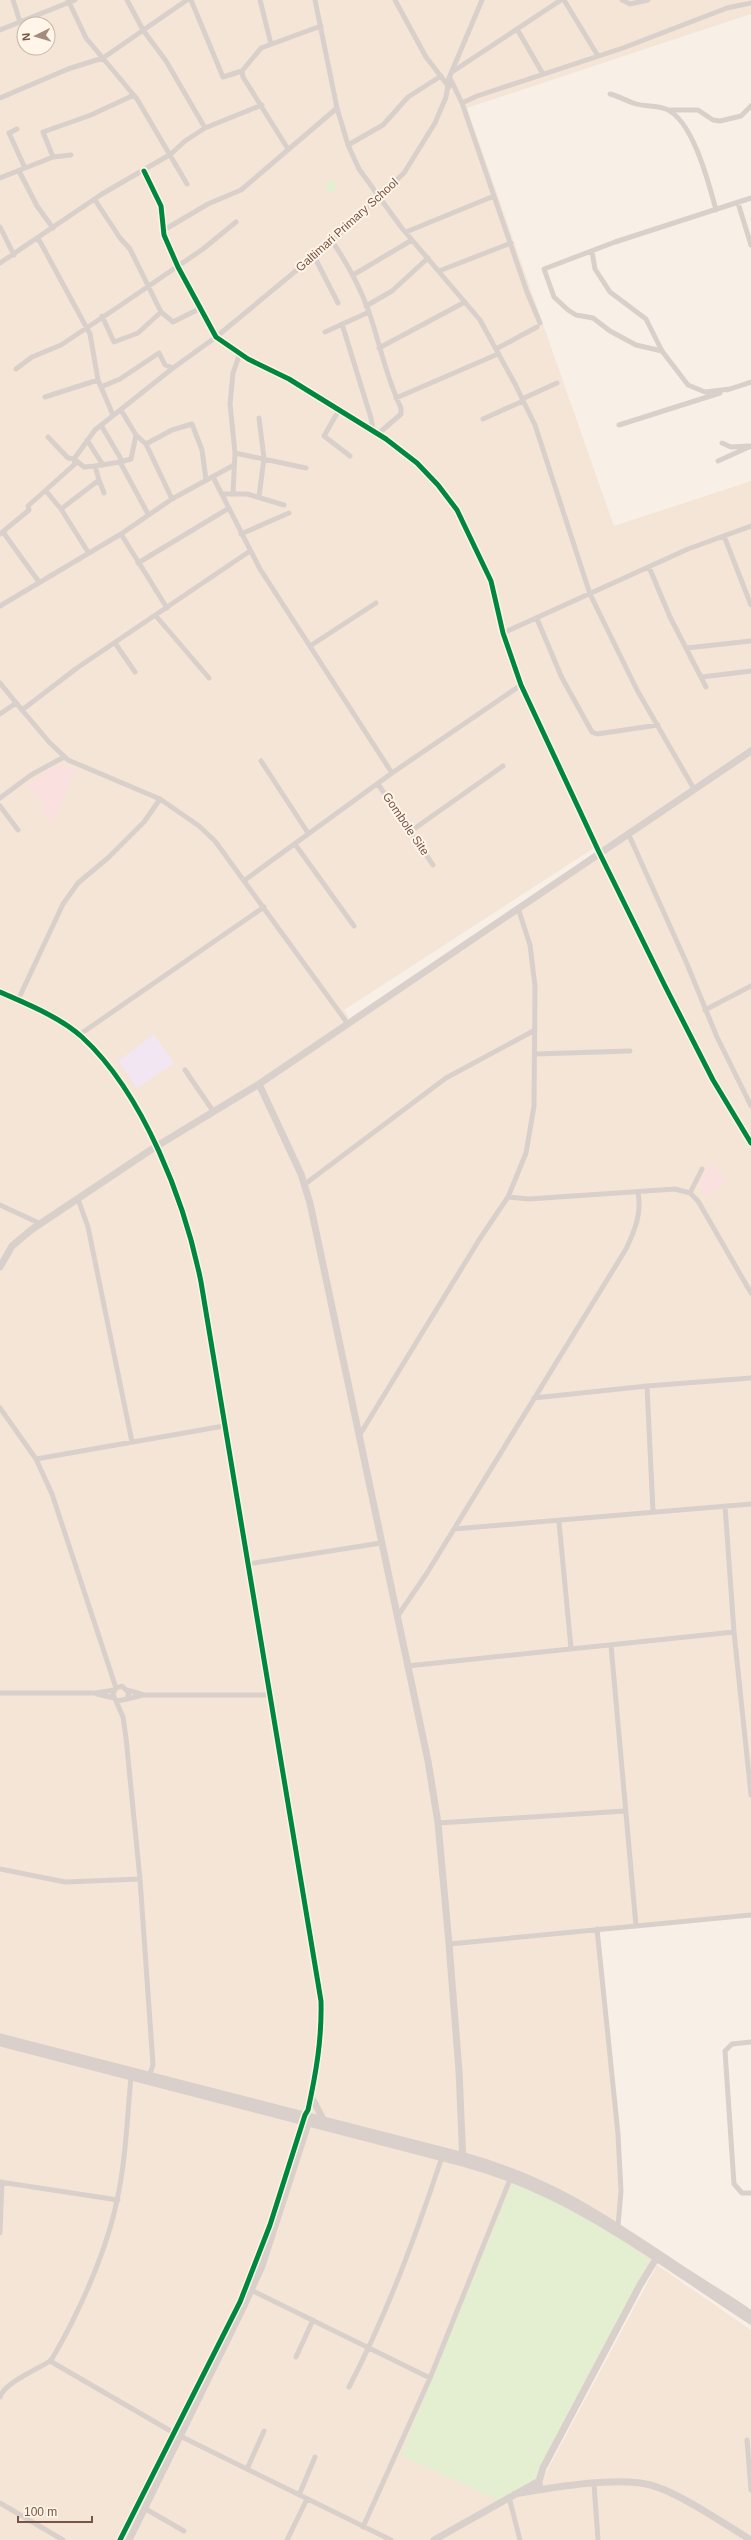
<svg xmlns="http://www.w3.org/2000/svg" width="751" height="2540" font-family="Arial,sans-serif">
<style>
.residential{fill:#f4e5d6;fill-rule:evenodd}
.education{fill:#f2e6f2}
.medical{fill:#fbe0e0}
.park{fill:url(#park-tufts)}
.pitch{fill:#e4eed0}
.lines{fill:none;stroke-linecap:round;stroke-linejoin:round}
.street{stroke:#dad0cb;stroke-width:5}
.secondary{stroke:#dad0cb;stroke-width:7}
.cycleway-casing{stroke:#fff5e8;stroke-width:8}
.cycleway{stroke:#00873e;stroke-width:5}
.labels{text-anchor:middle;dominant-baseline:central;stroke-width:4;stroke-linejoin:round;paint-order:stroke}
.street-label{font-size:12px;fill:#785445;stroke:#fff5e8}
</style>
<defs>
<pattern id="park-tufts" width="24" height="20" patternUnits="userSpaceOnUse"><rect width="24" height="20" fill="#e4eed0"/><path d="M3 7l-1-3M5 7V3M7 7l1-3M15 17l-1-3M17 17v-4M19 17l1-3" fill="none" stroke="#c7ceb4"/></pattern>
</defs>
<rect width="100%" height="100%" fill="#f8f0e7"/>
<path class="residential" d="M0 0H751V14L467 108 614 526 751 481V1914L597 1929 623 2184 617 2229 657 2256 529 2492 544 2490 542 2480 657 2265 751 2330V2540H0ZM24 24H48V48H24ZM594 848 605 864 598 857 347 1023 345 1020 349 1017 344 1010ZM610 872 617 882 669 988Z"/>
<path class="education" d="M154 1034 174 1063 137 1088 118 1061Z"/>
<path class="medical" d="M57 765 77 768 51 826 41 812 45 809 44 805 27 786Z
M714 1164 726 1184 705 1196 697 1181 702 1179 706 1169Z"/>
<path class="park" d="M325.5 186a5.5 5.5 0 1 1 11 0a5.5 5.5 0 1 1-11 0Z"/>
<path class="pitch" d="M514 2179 597 2220 650 2260 543 2470 528 2488 502 2502 401 2455Z"/>
<g class="lines">
<path class="street" d="M13 0 20 22
M68 0 86 38 137 99 187 184
M127 0 143 30 166 61 205 128
M191 0 223 77 242 71
M260 0 271 44
M315 0 337 108 348 145 359 169 401 227 480 320 515 384 535 425 590 594 637 690 694 789
M395 0 426 57 449 87
M564 0 598 56
M622 0 630 4 648 0
M517 29 543 74
M0 30 75 0
M452 72 561 0
M450 78 462 103 527 292 540 323
M610 94C618 96 625 100 633 103 644 107 656 105 666 109 693 120 709 184 716 210
M0 98 68 69 103 58 187 0
M462 103 477 96 623 48 727 8 751 3
M670 110H698L713 120 720 121 741 116 751 106
M17 129 9 133 25 168
M348 145 383 125 408 97 441 76
M288 149 243 77 242 71 261 48 321 26
M53 157 71 155
M19 171 37 206 53 228
M144 171 161 206 164 235 178 267 216 337 248 359 289 379 386 439 417 463 438 485 457 510 491 581 503 633 521 685 599 852 665 986 713 1080 751 1143
M0 178 53 157 43 132 91 115 134 95
M95 200 120 238 130 249 161 312 173 322 201 308
M738 203 751 245
M0 227 14 255
M164 230 208 204 241 190 337 108
M406 232 494 196
M38 238 90 334 98 380 113 415
M332 241C347 263 360 287 369 312 380 344 386 377 401 408V414L378 434
M592 251 595 269 610 292 646 319 662 351 688 385 705 392 730 389
M314 256 338 303
M0 263 102 194 171 154 185 141 205 128 262 105
M439 271 511 243
M353 275 412 240
M366 306 392 291 428 258
M102 316 114 342 138 333 161 312
M342 324 371 418 373 430
M325 332 369 312
M379 348 465 302
M496 349 537 327
M662 351 636 345 610 331 593 318 576 315 568 310 554 297 544 269 615 242 751 198
M16 369 32 357 61 345 118 307 203 249 236 222
M101 387 120 379 159 353 165 365 173 368 216 337 332 241 404 173 435 123 446 97 449 78 482 0
M727 390 751 382
M45 397 98 380
M396 398 498 354
M522 399 557 383
M339 410 324 436 350 456
M259 418 264 458 259 497
M483 419 523 401
M101 425 121 459 120 462 131 459 136 435 121 410
M619 425 720 393
M136 435 146 444 172 499
M48 437 68 458 74 459 84 467 95 466
M87 440 103 465
M722 443 731 447 748 446
M146 444 172 430 192 424 202 450 206 480
M235 453 306 468
M718 461 751 446
M213 477 260 569 392 773
M99 480 104 493
M46 491 61 509 88 552
M233 493 235 453 230 404 233 373 240 353
M222 494H247L284 505
M61 509 99 480 95 466 120 462 148 514
M3 532 39 582
M0 534 29 510 28 506 75 464 74 459 95 430 173 368
M121 534 167 608
M241 534 289 513
M724 536 751 605
M250 551 77 668 22 710 49 742 68 760 160 799 199 826 215 841 348 1024
M138 563 229 508
M649 567 670 617 706 687
M0 606 121 534 172 499 234 465
M156 616 209 678
M537 619 562 678 592 732 597 734 658 725
M503 633 688 549 751 526
M115 643 135 672
M310 646 376 603
M687 648 751 641
M702 677 751 671
M0 683 22 710
M0 714 16 703
M261 761 308 833
M378 784 433 865
M0 798 31 775 64 757
M0 806 18 830
M411 831 503 766
M628 833 687 964 717 1037 751 1106
M295 844 354 926
M245 880 392 773 521 685
M18 1000 63 904 78 883 109 857 144 822 160 799
M705 1010 751 986
M79 1035 264 907
M535 1054 630 1051
M185 1070 213 1111
M305 1184 446 1078 535 1030
M690 1193 702 1169
M508 1197 529 1199 675 1189 690 1193 698 1201 751 1293
M78 1199 88 1227 132 1442
M0 1205 41 1224
M647 1386 653 1512
M534 1398 647 1386 751 1378
M0 1408 36 1459 52 1494 116 1688
M359 1436 479 1240 508 1197 526 1153 534 1106 535 986 530 945 518 908
M36 1459 224 1426
M725 1506 734 1632 751 1795
M559 1522 571 1648
M454 1529 751 1504
M248 1564 381 1543
M397 1617 427 1573 626 1249C635 1230 642 1213 638 1192
M611 1645 636 1926
M407 1666 734 1632
M127 1690 144 1695H271
M0 1693H96L114 1690
M97 1694 114 1698
M127 1699 143 1695
M117 1701 127 1699 129 1693 122 1686 116 1688 113 1694 123 1717 126 1738 140 1879 153 2065 149 2076
M438 1823 625 1811
M0 1869 65 1882 140 1879
M597 1929 618 2134 621 2191 618 2226
M449 1944 751 1915
M751 2042 732 2044 725 2051 734 2184 742 2193H751
M0 2182 118 2200
M0 2233 2 2182
M249 2289 430 2378
M296 2357 313 2320
M50 2361 174 2433 391 2540
M349 2387C387 2314 416 2235 442 2157
M0 2397C4 2383 38 2369 50 2361L53 2357C79 2313 107 2250 117 2200 126 2160 127 2118 131 2077
M747 2440 751 2490
M247 2469 264 2431
M594 2484 598 2540
M299 2495 315 2457
M509 2497 520 2540
M0 2503 63 2540
M144 2508 184 2531
M363 2527 430 2378 511 2177
M287 2540 307 2499"/>
<path class="secondary" d="M0 992C27 1004 60 1017 82 1037 144 1094 185 1202 201 1282L321 2001C322 2039 316 2073 308 2110L305 2115 270 2225 240 2302 120 2540
M259 1084 301 1174 310 1203 428 1761 438 1823 449 1944 459 2071 463 2163
M0 1267 12 1246 31 1230 152 1149 259 1084 751 751
M0 2037 464 2156C549 2179 602 2216 674 2264 699 2281 726 2296 751 2314
M0 2043 463 2163C573 2193 657 2260 751 2321
M312 2098 323 2119
M540 2490 539 2481 543 2468 640 2285 659 2254
M515 2494C551 2488 610 2477 646 2484 674 2489 724 2524 751 2540
M129 2540 243 2308 262 2266 310 2118
M434 2540 539 2481"/>
<defs>
<path id="cycleway" d="M144 171 161 206 164 235 178 267 216 337 248 359 289 379 386 439 417 463 438 485 457 510 491 581 503 633 521 685 599 852 665 986 713 1080 751 1143
M0 992C27 1004 60 1017 82 1037 144 1094 185 1202 201 1282L321 2001C322 2039 316 2073 308 2110L305 2115 270 2225 240 2302 120 2540"/>
</defs>
<use href="#cycleway" class="cycleway-casing"/>
<use href="#cycleway" class="cycleway"/>
</g>
<g class="labels">
<g class="street-label">
<text transform="translate(347 225) rotate(-42)">Galtimari Primary School</text>
<text transform="translate(406 824) rotate(56)">Gombole Site</text>
</g>
</g>
<g transform="translate(36 36) rotate(265)"><circle r="19" fill="#fff5e8" stroke="#c9b5a7"/>
<path d="M0-3L7 15L0 10L-7 15Z" fill="#a58b7e"/>
<text y="-6" font-size="11" font-weight="bold" text-anchor="middle" fill="#785445">N</text>
</g>
<path d="M18 2516v6h74v-6" fill="none" stroke="#785445" stroke-width="2"/>
<text x="24" y="2516" font-size="12" fill="#785445" stroke="#fff5e8" stroke-width="3" paint-order="stroke">100 m</text>
</svg>
